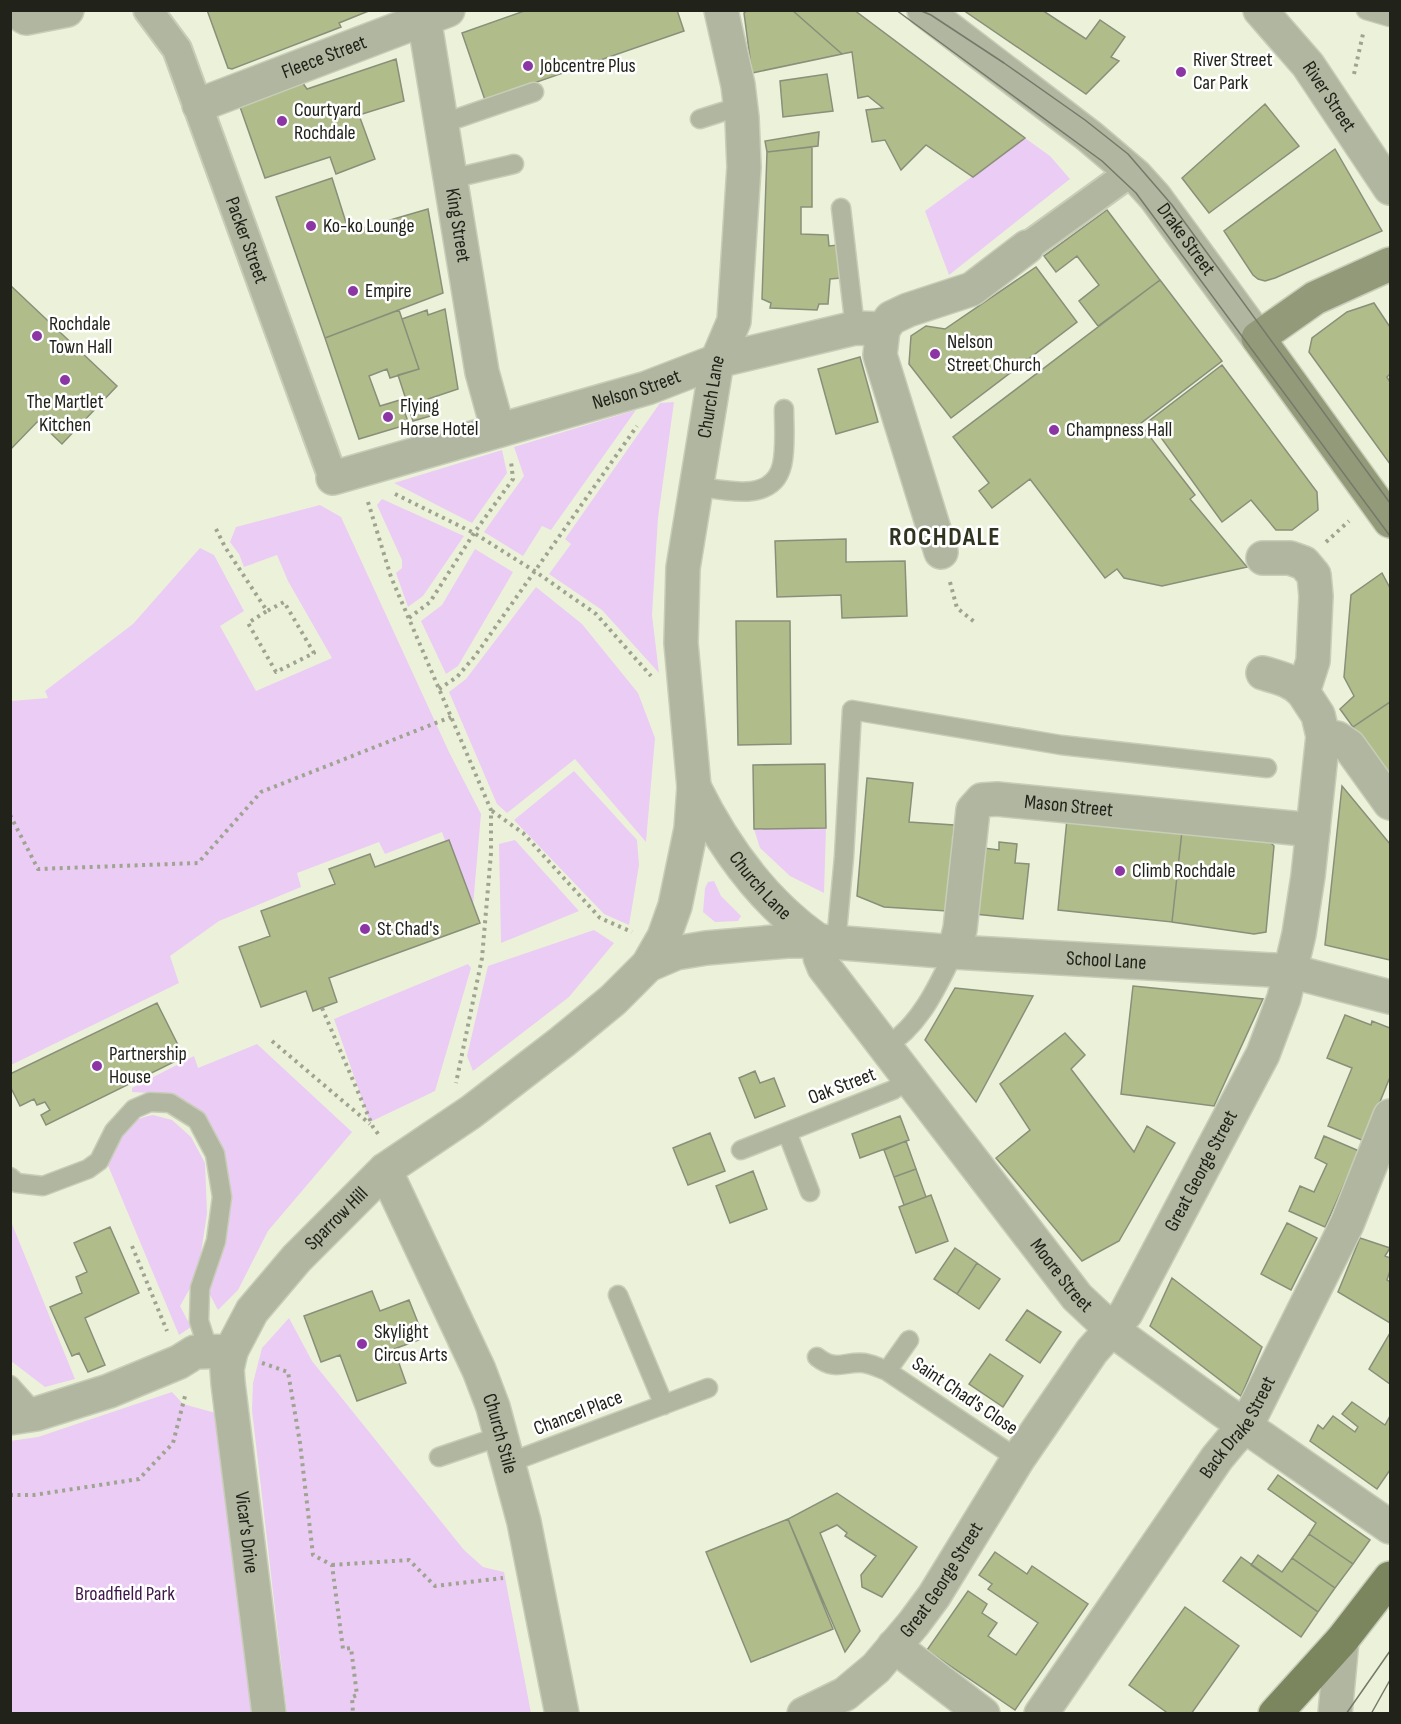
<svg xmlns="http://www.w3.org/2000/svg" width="1401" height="1724" font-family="'Sofia Sans Condensed',sans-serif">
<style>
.green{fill:#ebccf5}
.building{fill:#b0bd8b;stroke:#898f79;stroke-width:1.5}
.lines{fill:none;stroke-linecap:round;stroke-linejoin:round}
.service-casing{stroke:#c7cdb7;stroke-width:21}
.pedestrian-casing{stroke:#c7cdb7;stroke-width:32}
.minor-casing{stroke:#c7cdb7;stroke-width:36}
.secondary-casing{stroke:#c7cdb7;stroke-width:36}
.primary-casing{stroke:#c7cdb7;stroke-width:36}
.path{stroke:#9fa491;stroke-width:4;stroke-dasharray:3 4.5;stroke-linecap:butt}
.service{stroke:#b0b6a0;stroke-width:18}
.pedestrian{stroke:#b0b6a0;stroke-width:28}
.minor{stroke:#b0b6a0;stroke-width:33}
.secondary{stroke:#929a79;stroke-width:33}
.primary{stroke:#7c865e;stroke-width:33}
.tram{stroke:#75796a;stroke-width:1.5}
.poi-dot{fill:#8b36a4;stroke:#fff;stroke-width:2}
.labels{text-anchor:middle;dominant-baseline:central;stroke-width:5;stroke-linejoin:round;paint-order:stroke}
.street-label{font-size:20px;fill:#21231a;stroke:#fff}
.poi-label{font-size:20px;fill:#21231a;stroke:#fff;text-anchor:start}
.park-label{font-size:20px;fill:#3e164a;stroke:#fff}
.district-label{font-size:26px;font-weight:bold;letter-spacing:1.5px;fill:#2f3421;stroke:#fff}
</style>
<rect width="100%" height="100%" fill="#ecf2da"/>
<path class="green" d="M1025 138 1050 156 1070 179 949 275 925 211Z
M674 402 658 518 652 615 659 673 602 610 549 574 571 544 565 539 660 403Z
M636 410 551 530 542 526 523 556 484 532 524 476 514 447Z
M502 450 507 473 472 523 394 483Z
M382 499 464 536 423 596 408 607 396 573 402 568V560L377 505Z
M320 505 341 517 449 752 481 814 472 917 442 832 385 854 379 842 297 873 301 887 219 921 170 956 179 983 11 1065V701L48 698 45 691 133 624 200 548 214 555 244 611 220 626 256 691 332 658 288 581 277 555 244 567 239 554 230 542 236 527Z
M475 549 513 572 458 666 446 674 421 621 442 605Z
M536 587 582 624 638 693 655 738 646 842 575 759 507 813 497 804 449 692 466 679Z
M574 771 637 840 639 865 629 925 604 914 514 820Z
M826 828 824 893 790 876 760 848 754 829Z
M515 840 579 911 501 943 499 844Z
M714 881 721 896 741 916 738 921 715 922 703 912 705 888 708 882Z
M594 930 614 943 569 997 473 1071 467 1056 488 966Z
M468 964 471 968 435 1091 370 1122 334 1019Z
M257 1044 352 1132 268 1231 238 1290 218 1310 208 1291 216 1257 210 1140 165 1094 132 1092V1088L194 1056 198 1068Z
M153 1115 172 1120 191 1137 205 1163 207 1213 200 1260 193 1283 180 1306 191 1327 179 1335 107 1163C119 1135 121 1121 153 1115Z
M10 1223 12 1224 75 1379 45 1387 11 1361Z
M289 1318 312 1361 464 1550 483 1567 504 1572 531 1713H287L252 1410 253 1383 262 1348Z
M172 1392 183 1404 223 1415 253 1713H11L10 1441 38 1437Z"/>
<path class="building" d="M207 10H371L339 23 341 27 232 69 228 68Z
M527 10H677L684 31 485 100 462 33Z
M748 10H792L842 54 752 73 744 13Z
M792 10H854L1025 138 973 177 926 145 901 170 885 140 872 142 866 110 883 108 868 96 858 98 852 52 842 54Z
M963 10H1042L1086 39 1100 20 1125 37 1111 57 1119 61 1086 94Z
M396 59 404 101 359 115 375 159 336 174 330 157 265 178 239 104 302 82 307 89Z
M827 74 833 111 783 117 780 81Z
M1265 104 1299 146 1209 213 1182 178Z
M819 132 818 146 767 152 765 141Z
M812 147V207H801V234L828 235 829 246 838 245 841 278 830 279 828 304H819L817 310 770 308 771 303 762 299 767 152Z
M1335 149 1382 231 1275 278 1265 281 1258 279 1253 275 1224 231Z
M332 178 349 232 428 209 443 293 325 338 276 197Z
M1107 210 1160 280 1098 326 1079 301 1099 285 1077 256 1056 272 1044 256Z
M1036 267 1077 322 951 418 909 364 911 336 926 326 945 329Z
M1160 280 1222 361 1140 424 1195 495 1190 499 1247 567 1162 586 1124 578 1117 569 1105 578 1030 479 992 508 979 491 989 483 953 437Z
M10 285 117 386 62 444 38 421 10 450Z
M1374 303 1390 327V374L1387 377 1390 382V464L1309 352 1312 338 1347 312Z
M445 309 458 389 428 399 434 415 413 421 398 375 419 369 402 319 427 310 428 315Z
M399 310 419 369 390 378 387 369 369 376 380 406 400 400 409 424 359 439 325 338Z
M860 357 878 422 836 434 818 369Z
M1222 365 1317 492 1318 510 1292 530H1276L1251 500 1222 522 1149 421Z
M846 539V562L905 561 907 616 842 618 841 595 777 597 775 541Z
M1382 573 1390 588V702L1353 727 1340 709 1354 696 1344 677 1351 595Z
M736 621H790L791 744 738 745Z
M1390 702V787L1353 727Z
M825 764 826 828 754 829 753 765Z
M867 778 913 783 909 822 954 825 947 911 884 907 857 896Z
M1342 786 1390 844V960L1325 945Z
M1067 819 1182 831 1172 922 1058 910Z
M1182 831 1267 839 1274 846 1266 932 1254 934 1172 922Z
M449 840 480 923 329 978 337 1002 313 1011 306 991 261 1007 239 947 270 936 261 911 335 884 329 869 370 854 375 867Z
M999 842 1017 844 1015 863 1029 864 1023 919 965 913 984 848 999 850Z
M1133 986 1263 999 1214 1106 1121 1094Z
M955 988 1033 996 976 1102 925 1040Z
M157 1003 184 1057 46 1125 41 1115 50 1110 45 1102 37 1105 34 1099 20 1106 10 1086V1074Z
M1345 1015 1371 1025 1372 1021 1390 1028V1077L1364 1141 1328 1126 1352 1068 1327 1058Z
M1065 1033 1085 1055 1071 1069 1134 1152 1147 1126 1175 1143 1119 1241 1082 1261 996 1158 1030 1130 1000 1084Z
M755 1071 760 1083 774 1078 785 1106 755 1118 739 1078Z
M900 1116 909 1140 860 1158 852 1134Z
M710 1133 725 1171 688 1185 673 1148Z
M1324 1136 1359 1151 1325 1227 1289 1211 1300 1186 1314 1192 1327 1164 1315 1158Z
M906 1141 916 1169 894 1177 884 1150Z
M916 1169 926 1197 904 1205 894 1177Z
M753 1171 767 1209 730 1223 716 1186Z
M931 1195 948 1241 916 1253 899 1207Z
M1287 1223 1317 1238 1291 1290 1261 1274Z
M110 1227 139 1293 85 1318 105 1365 88 1372 79 1353 72 1356 50 1307 82 1293 76 1277 87 1272 74 1243Z
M1360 1238 1390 1248 1385 1256 1390 1258V1271L1387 1280 1390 1282V1323L1338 1292Z
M955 1248 977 1263 957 1294 934 1279Z
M977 1263 1000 1279 979 1309 957 1294Z
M1172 1278 1262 1347 1241 1396 1150 1326Z
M372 1291 380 1311 409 1300 424 1338 394 1349 406 1383 357 1401 340 1355 321 1362 304 1316Z
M1027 1310 1061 1332 1040 1363 1006 1340Z
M1390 1333V1384L1369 1369Z
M990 1354 1023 1376 1003 1407 969 1384Z
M1352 1402 1385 1425 1390 1416V1470L1377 1489 1310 1441 1318 1425 1323 1429 1333 1416 1355 1432 1358 1427 1342 1414Z
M1278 1475 1370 1540 1353 1564 1309 1534 1316 1523 1268 1489Z
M837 1493 917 1547 882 1597 862 1587 861 1575 876 1556 845 1536 847 1533 837 1525 820 1533 860 1631 845 1652 788 1519Z
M788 1519 833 1629 751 1662 706 1552Z
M1309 1534 1353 1564 1335 1588 1292 1558Z
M995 1552 1027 1574 1032 1566 1088 1604 1015 1710 927 1650 968 1591 987 1604 982 1613 997 1623 988 1636 1016 1655 1038 1623 988 1589 992 1584 979 1575Z
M1258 1555 1282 1572 1292 1558 1335 1588 1318 1612 1251 1565Z
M1241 1557 1318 1612 1301 1637 1223 1581Z
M1185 1607 1239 1646 1191 1714H1169L1129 1685Z"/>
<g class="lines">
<defs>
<path id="service" d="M1366 10 1390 17
M700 119 741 106
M441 124 534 92
M450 179 514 164
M841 208 855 328
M696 486C723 490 773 504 782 465 786 448 784 426 784 409
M836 942 844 857 852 710 1061 745 1267 768
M886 1046C919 1027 938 986 954 952
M787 1132 810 1192
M741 1150 893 1090 911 1077
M10 1177 17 1183 43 1186 88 1169 99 1161 114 1131 134 1109 150 1102 170 1103 197 1120 215 1154 222 1197 216 1241 200 1288 199 1321 209 1352
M618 1295 664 1405
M817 1357C836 1372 844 1361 864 1363 871 1364 880 1368 887 1371L1018 1459
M887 1371 909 1340
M10 1385 36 1414
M439 1457 501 1436
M508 1463 708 1388"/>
<g id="pedestrian">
<path id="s1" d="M148 10 177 49 333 478"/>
<path d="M1027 247 1131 172"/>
</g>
<g id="minor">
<path d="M14 10 26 18 67 10"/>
<path id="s2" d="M924 10 1089 136 1136 176 1155 197 1258 338"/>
<path id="s3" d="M1260 10 1308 65 1390 188"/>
<path id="s4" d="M424 18 482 372 498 430"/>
<path id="s5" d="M199 105 448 10"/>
<path d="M883 329 880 355 941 552"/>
<path id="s6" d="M333 478 647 388 717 361 855 328 883 329 891 318 908 310 972 289 1027 247"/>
<path d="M1263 673C1277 677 1292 680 1303 692"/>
<path d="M1323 736 1337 738 1349 746 1390 803"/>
<path id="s7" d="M694 787 681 643 683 568 717 361 734 321 744 167 742 118 738 85 721 10"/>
<path id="s8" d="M819 941 820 957 824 967 1077 1297 1111 1329 1222 1410 1390 1527"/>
<path id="s9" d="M954 952 960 929 973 810 982 800 997 799 1313 830"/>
<path id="s10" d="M648 965 676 953 706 948 787 941H819L954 952 1290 971 1390 997"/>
<path id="s11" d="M385 1170 479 1370 493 1407 524 1522 562 1714"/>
<path id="s12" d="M231 1351 227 1369 228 1383 269 1714"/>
<path id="s13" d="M10 1418 36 1414 109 1391 179 1362 195 1352 231 1351 252 1311 297 1258 385 1170 471 1112 562 1042 613 1000 648 965 664 937 675 906 691 829 694 787C723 846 764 903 819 941"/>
<path d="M894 1646 983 1714"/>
<path id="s14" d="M804 1714 845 1694 876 1668 914 1623 934 1596 1018 1459 1092 1351 1126 1313 1263 1054 1284 998 1299 934 1308 876 1323 736 1318 715 1303 692 1313 661 1316 596 1314 575 1304 563 1290 558H1263"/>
<path id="s15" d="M1041 1714 1217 1458 1232 1440 1246 1426 1347 1224 1390 1116"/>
<path d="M1335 1714 1342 1640"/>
</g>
<path id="secondary" d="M1390 264 1315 298 1258 338 1390 521"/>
<path id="primary" d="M1275 1714 1342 1640 1390 1578"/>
</defs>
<use href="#service" class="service-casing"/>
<use href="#pedestrian" class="pedestrian-casing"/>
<use href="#minor" class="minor-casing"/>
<use href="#secondary" class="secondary-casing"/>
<use href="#primary" class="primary-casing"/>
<path class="path" d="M1354 74 1363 34
M395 494 474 533 536 572 596 614 651 676
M368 502 391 577 491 810V853L482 958 456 1083
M216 529 225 547 267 611 284 602 314 653 276 672 248 623 267 611
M1326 542 1349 521
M950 582 957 608 977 624
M409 618 430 602 474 533 513 479 511 461
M439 689 457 677 475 656 637 426
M492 811 523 833 600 918 632 932
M10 815 38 869 198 863 261 792 451 717
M322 1008 373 1127 379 1135
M272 1041 370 1124
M132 1246 167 1331
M262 1363 288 1372 300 1443 313 1555 332 1565 343 1649 351 1648 357 1695 352 1697 353 1714
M10 1495H34L139 1479 173 1443 185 1396
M332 1565 409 1560 435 1586 503 1578"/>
<use href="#service" class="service"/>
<use href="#pedestrian" class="pedestrian"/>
<use href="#minor" class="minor"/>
<use href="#secondary" class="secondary"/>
<use href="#primary" class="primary"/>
<path class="tram" d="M896 10 1102 161 1136 193 1390 536
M919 10 931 15 1004 63 1085 120 1128 154 1172 205 1390 503
M1346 1714 1390 1651
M1371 1714 1390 1680"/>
</g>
<g class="poi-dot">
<circle cx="528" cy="66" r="6"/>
<circle cx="1181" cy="72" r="6"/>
<circle cx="282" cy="121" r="6"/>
<circle cx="311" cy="226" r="6"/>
<circle cx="353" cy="291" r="6"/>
<circle cx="37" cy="336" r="6"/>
<circle cx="935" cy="354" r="6"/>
<circle cx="65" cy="380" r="6"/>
<circle cx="388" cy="417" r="6"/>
<circle cx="1054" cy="430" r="6"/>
<circle cx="1120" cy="871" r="6"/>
<circle cx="365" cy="929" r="6"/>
<circle cx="97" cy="1066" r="6"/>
<circle cx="362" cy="1344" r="6"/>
</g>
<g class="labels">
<g class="street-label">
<text stroke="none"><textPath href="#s5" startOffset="134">Fleece Street</textPath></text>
<text stroke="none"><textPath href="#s3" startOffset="111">River Street</textPath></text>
<text stroke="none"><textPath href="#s4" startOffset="210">King Street</textPath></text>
<text stroke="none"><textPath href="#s2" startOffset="350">Drake Street</textPath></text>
<text stroke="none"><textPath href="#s1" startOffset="252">Packer Street</textPath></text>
<text stroke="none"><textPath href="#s6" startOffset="316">Nelson Street</textPath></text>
<text stroke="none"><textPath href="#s7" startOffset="393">Church Lane</textPath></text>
<text stroke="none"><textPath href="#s9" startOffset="244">Mason Street</textPath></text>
<text stroke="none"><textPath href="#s13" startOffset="1112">Church Lane</textPath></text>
<text stroke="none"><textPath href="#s10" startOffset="462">School Lane</textPath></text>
<text transform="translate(842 1086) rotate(-21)">Oak Street</text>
<text stroke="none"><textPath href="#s14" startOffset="682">Great George Street</textPath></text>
<text stroke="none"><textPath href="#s13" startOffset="404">Sparrow Hill</textPath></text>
<text stroke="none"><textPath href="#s8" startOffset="416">Moore Street</textPath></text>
<text transform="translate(965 1396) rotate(34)">Saint Chad's Close</text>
<text transform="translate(578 1413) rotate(-21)">Chancel Place</text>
<text stroke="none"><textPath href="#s15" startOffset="348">Back Drake Street</textPath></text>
<text stroke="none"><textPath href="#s11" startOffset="288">Church Stile</textPath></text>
<text stroke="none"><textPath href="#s12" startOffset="183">Vicar's Drive</textPath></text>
<text stroke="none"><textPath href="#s14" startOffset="196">Great George Street</textPath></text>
</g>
<g class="poi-label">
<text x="1193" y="60">River Street<tspan x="1193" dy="23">Car Park</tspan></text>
<text x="540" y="66">Jobcentre Plus</text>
<text x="294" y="110">Courtyard<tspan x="294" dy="23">Rochdale</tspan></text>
<text x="323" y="226">Ko-ko Lounge</text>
<text x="365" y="291">Empire</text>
<text x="49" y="324">Rochdale<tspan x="49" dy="23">Town Hall</tspan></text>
<text x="947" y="342">Nelson<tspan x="947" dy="23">Street Church</tspan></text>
<text x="65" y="402" text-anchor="middle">The Martlet<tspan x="65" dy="23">Kitchen</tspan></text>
<text x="400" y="406">Flying<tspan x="400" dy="23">Horse Hotel</tspan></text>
<text x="1066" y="430">Champness Hall</text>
<text x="1132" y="871">Climb Rochdale</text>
<text x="377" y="929">St Chad's</text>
<text x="109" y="1054">Partnership<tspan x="109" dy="23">House</tspan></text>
<text x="374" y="1332">Skylight<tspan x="374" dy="23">Circus Arts</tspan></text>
</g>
<g class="park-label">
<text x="125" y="1594">Broadfield Park</text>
</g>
<g class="district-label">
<text x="945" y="537">ROCHDALE</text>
</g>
</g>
<rect width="1401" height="1724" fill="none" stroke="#21231a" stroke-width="24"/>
</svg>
